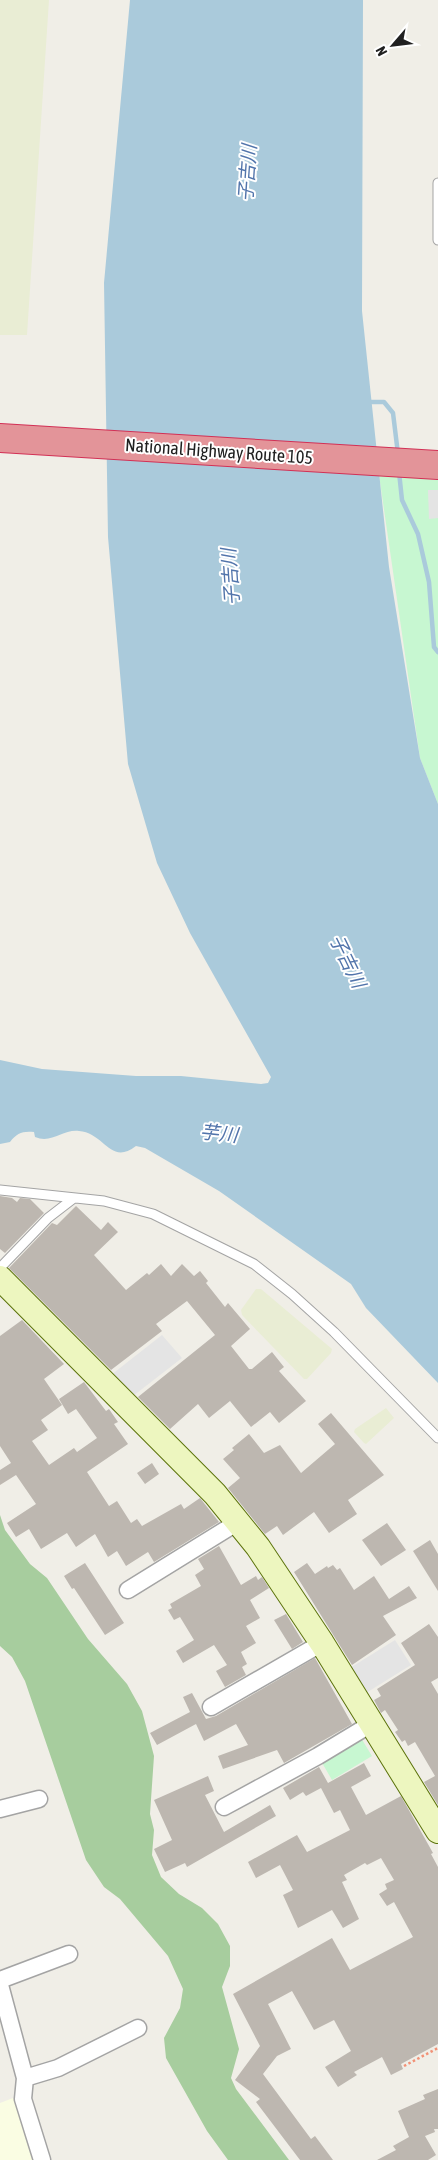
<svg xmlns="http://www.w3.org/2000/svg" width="438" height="2160" font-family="'Asap Condensed','Noto Sans JP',sans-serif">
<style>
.education{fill:#fafde3}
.farmland{fill:#e9edd4}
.forest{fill:#a7cd9e}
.park{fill:#c7f7d1}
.parking{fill:#e4e4e4}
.water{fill:#aacadb}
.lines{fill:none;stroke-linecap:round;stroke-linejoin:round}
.stream{stroke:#aacadb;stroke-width:4.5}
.building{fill:#bdb7b0}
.lane-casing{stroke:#a4a4a4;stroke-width:11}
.street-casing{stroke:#a4a4a4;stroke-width:19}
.secondary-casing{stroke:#5c730b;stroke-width:26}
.highway-casing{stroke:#d23055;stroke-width:30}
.path{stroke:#f29176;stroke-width:2.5;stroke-dasharray:2.5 2.5;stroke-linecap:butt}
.lane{stroke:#fff;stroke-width:9}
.street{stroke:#fff;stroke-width:16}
.secondary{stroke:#edf6bf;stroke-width:24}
.highway{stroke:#e39499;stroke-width:28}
.labels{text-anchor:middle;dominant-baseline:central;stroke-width:4;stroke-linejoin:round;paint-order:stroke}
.street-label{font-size:18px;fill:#202020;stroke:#fff}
.water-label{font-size:19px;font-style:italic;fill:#5174ab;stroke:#fff}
</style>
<rect width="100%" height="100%" fill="#f0eee7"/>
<path class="education" d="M13 2098 37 2160H0V2103Z"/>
<path class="farmland" d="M0 0H49L27 335H0Z
M256 1289H261L332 1349 331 1353 307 1379H304L242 1315 241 1310Z
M386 1408 394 1418 366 1444 364 1443 354 1432 355 1429Z"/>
<path class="forest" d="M0 1515 5 1530 30 1564 47 1578 88 1639 127 1684 142 1711 154 1756 150 1814 154 1830 152 1855 161 1877 179 1894 202 1908 218 1924 230 1946V1966L222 1987 239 2049 231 2078 236 2089 289 2160H228L207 2131 166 2058 164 2038 180 2008 183 1989 168 1956 120 1899 104 1887 86 1860 25 1681 12 1657 0 1646Z"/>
<path class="park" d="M379 475 438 480V804L420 758Z
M361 1738 372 1756 332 1780 321 1761Z"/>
<path class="parking" d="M428 490H438V518L429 519Z
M162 1335 182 1358 133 1396 111 1375Z
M395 1640 411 1665 366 1693 350 1668Z"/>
<path class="water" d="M130 0H363L362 311 389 567 420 758 438 804V1383L366 1308 351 1284 219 1191 145 1148 136 1146C110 1166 105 1133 79 1131 63 1129 52 1144 35 1137L34 1132C22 1131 17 1133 10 1142L0 1144V1060L42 1069 136 1076H181L261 1084 268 1083 271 1077 190 933 157 863 128 764 108 537 104 283Z"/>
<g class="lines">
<path class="stream" d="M371 402H384L393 413 398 454
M399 472 402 500 418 534 429 582 434 647 438 652"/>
</g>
<path class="building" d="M0 1196 12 1198 17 1202 20 1198 30 1199 44 1213 5 1253 0 1249Z
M76 1206 101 1230 108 1222 118 1232 94 1255 126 1290 147 1273 149 1275 161 1264 171 1276 182 1264 194 1276 200 1271 208 1281 206 1283 225 1307 228 1303 250 1329 231 1346 249 1369H252L272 1352 284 1367 279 1371 306 1401 279 1423 270 1412 251 1427 230 1401 209 1418 198 1404 170 1429 138 1397 215 1335 187 1301 156 1324 162 1331 111 1370 9 1268 52 1223 57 1225Z
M22 1320 64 1364 44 1379 62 1405 41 1420 48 1430 32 1441 49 1465 74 1448 77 1452 97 1438 76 1409 68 1414 59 1399 84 1382 106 1411 109 1409 118 1422 114 1424 128 1444 87 1472 109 1506 117 1501 131 1523 137 1519 142 1526 181 1504 184 1509 200 1498 219 1522 154 1562 148 1552 126 1566 117 1551 108 1557 95 1534 76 1547 67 1533 41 1549 29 1529 16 1537 7 1523 36 1504 16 1475 0 1485V1470L11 1463 0 1446V1336Z
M331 1413 384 1475 348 1500 357 1514 329 1533 314 1512 283 1535 277 1526 265 1534 228 1488 240 1478 223 1459 234 1450 232 1448 249 1434 264 1453 280 1445 301 1473 335 1444 318 1424Z
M152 1463 159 1474 145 1484 137 1473Z
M387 1523 406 1550 381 1566 362 1540Z
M430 1540 438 1554V1591L413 1551Z
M219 1546 241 1585 256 1576 258 1580 262 1577 269 1588 250 1600 260 1618 246 1626 256 1643 241 1652 247 1664 242 1667 246 1675 225 1687 216 1671 227 1665 214 1645 183 1663 176 1651 194 1640 180 1617 174 1620 168 1610 172 1608 170 1604 201 1586 195 1575 204 1569 198 1559Z
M85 1563 124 1623 105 1635 74 1588 72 1589 64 1576Z
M307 1563 315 1574 327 1566 328 1568 333 1565 337 1570 340 1568 354 1590 374 1576 389 1599 409 1586 417 1598 383 1616 396 1635 352 1665 294 1572Z
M286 1614 303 1642 292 1649 274 1620Z
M429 1624 438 1637V1678L431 1682 438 1694V1805L424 1782 435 1776 415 1742 408 1746 405 1740 402 1742 395 1732 398 1730 385 1710 381 1713 374 1700 381 1696 377 1689 415 1665 401 1643Z
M315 1658 352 1724 284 1763 277 1750 223 1769 218 1756 248 1745 236 1724 204 1741 196 1724 157 1745 150 1733 190 1712 183 1697 192 1693 206 1719 216 1716Z
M364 1763 371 1776 351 1787 366 1815 401 1796 433 1853 431 1854 438 1867V2044L401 2064 403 2069 391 2075 382 2057 354 2072 357 2075 338 2087 325 2067 351 2051 334 2020 314 2030 292 1991 268 2004 291 2049 277 2056 263 2074 311 2139 315 2136 333 2160H300L256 2102 260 2099 235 2080 260 2046 233 1994 332 1938 350 1970 413 1937 394 1902 387 1906 379 1894 387 1889 385 1884 394 1880 381 1858 367 1865 365 1863 344 1875 347 1880 342 1882 359 1919 343 1928 332 1910 298 1928 283 1895 293 1890 280 1865 256 1878 248 1862 297 1835 307 1852 350 1830 340 1810 334 1813 321 1788 306 1796 303 1792 290 1800 283 1788 319 1767 328 1783Z
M208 1776 214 1791 205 1795 224 1832 270 1805 276 1816 187 1867 185 1863 165 1872 154 1849 172 1840 154 1800Z
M438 2089V2129H434L435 2132 425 2136 436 2155 428 2160H377L396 2150 393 2146 409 2137 398 2111 425 2099 423 2095Z"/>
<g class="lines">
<defs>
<path id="lane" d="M438 183V240
M0 1190 104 1201 153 1214 254 1264 292 1294 334 1332 438 1438
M0 1268 48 1218 74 1198"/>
<path id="street" d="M128 1590 238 1522
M211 1707 322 1643
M224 1807 318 1756 371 1724
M0 1809 39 1799
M0 1980 69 1954
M0 1985 25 2078 23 2099 42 2160
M25 2078 58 2068 138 2028"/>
<path id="secondary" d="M0 1278 215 1494 258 1547 322 1643 438 1831"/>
<path id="highway" d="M0 438 438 465"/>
</defs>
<use href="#lane" class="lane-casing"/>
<use href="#street" class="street-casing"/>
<use href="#secondary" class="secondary-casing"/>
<use href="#highway" class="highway-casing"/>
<path class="path" d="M404 2066 438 2048"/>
<use href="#lane" class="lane"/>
<use href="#street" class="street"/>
<use href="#secondary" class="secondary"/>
<use href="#highway" class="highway"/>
</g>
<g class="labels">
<g class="street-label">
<text transform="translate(219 451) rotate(4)">National Highway Route 105</text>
</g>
<g class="water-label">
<text transform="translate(247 173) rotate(-86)">子吉川</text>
<text transform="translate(230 577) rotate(-94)">子吉川</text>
<text transform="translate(348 961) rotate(64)">子吉川</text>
<text transform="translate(219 1133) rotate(6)">芋川</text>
</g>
</g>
<g transform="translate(393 45) rotate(242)" stroke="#ffffff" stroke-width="4" paint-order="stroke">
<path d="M0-4L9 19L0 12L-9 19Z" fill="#202020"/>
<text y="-8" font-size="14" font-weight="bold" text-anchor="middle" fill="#202020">N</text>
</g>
</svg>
